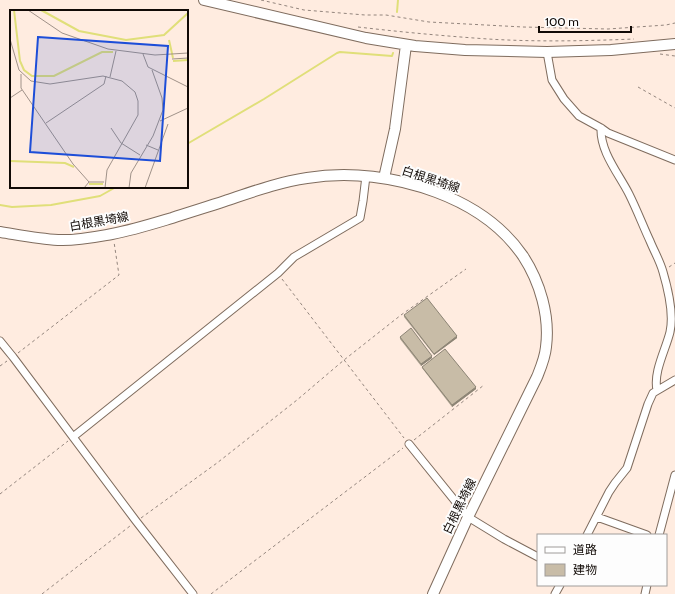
<svg xmlns="http://www.w3.org/2000/svg" width="675" height="594" font-family="Cabin,'Noto Sans JP',sans-serif">
<style>
.lines{fill:none;stroke-linecap:round;stroke-linejoin:round}
.stream{stroke:#e0df79;stroke-width:2}
.street-casing{stroke:#7f6c5e;stroke-width:9}
.secondary-casing{stroke:#7f6c5e;stroke-width:12}
.path{stroke:#93857d;stroke-width:1;stroke-dasharray:3 3;stroke-linecap:butt}
.street{stroke:#fff;stroke-width:7}
.secondary{stroke:#fff;stroke-width:10}
.wall{fill:#aca290}
.shaded-wall{fill:#8c8475}
.building{fill:#c8bca7;stroke:#8c8475}
.labels{text-anchor:middle;dominant-baseline:central;stroke-width:4;stroke-linejoin:round;paint-order:stroke}
.street-label{font-size:12px;fill:#110a06;stroke:#fdfdfd}
.inset-river{fill:none;stroke:#e0df79;stroke-width:2}
.inset-road{fill:none;stroke:#a09289;stroke-width:1}
.view{fill:#1d4ed8;fill-opacity:0.15;stroke:#1d4ed8;stroke-width:2}
.inset-edge{fill:none;stroke:#110a06;stroke-width:2}
</style>
<rect width="100%" height="100%" fill="#ffece0"/>
<g class="lines">
<path class="stream" d="M397 12 398 0
M187 144 264 99 337 53 340 52 392 56 393 53
M0 205 12 207 51 205 100 196 116 187"/>
<defs>
<path id="street" d="M547 52 552 80 564 99 579 116 601 128 608 133 675 160
M601 128C600 152 619 174 629 194 637 210 643 226 650 241 654 251 660 261 663 272 668 289 674 314 670 332 666 349 653 372 657 390
M0 341 13 357 136 521 193 594
M73 437 278 273 294 257 360 218 363 201 366 176
M409 444 468 517 504 539 538 557
M597 517 647 535
M587 535 609 492 615 483 627 468 648 404 653 393 675 380
M659 535 675 475
M555 594 560 585
M645 594 647 585"/>
<path id="secondary" d="M204 0 366 38 415 46 465 50 547 52 611 50 675 44
M384 178 395 129 406 45
M0 232C19 235 39 239 58 240 76 241 95 237 112 234 133 230 152 224 172 218 190 212 207 207 225 201 252 192 279 182 307 178 350 171 396 177 436 192 471 205 501 224 523 256 540 282 550 316 546 347 545 358 541 367 537 377L468 517 433 594"/>
</defs>
<use href="#street" class="street-casing"/>
<use href="#secondary" class="secondary-casing"/>
<path class="path" d="M261 0 304 10 365 15H386L429 22 523 27 608 29 666 25 675 23
M358 27C401 32 444 36 488 39 536 42 585 41 634 39
M660 54 675 56
M638 87 675 108
M669 267 675 263
M282 279 404 438
M18 353 119 275 114 242
M0 366 7 361
M414 440 484 385
M0 494 68 441
M141 518 217 463 297 400 344 360 401 315 466 269
M42 594 130 526
M211 594 403 448"/>
<use href="#street" class="street"/>
<use href="#secondary" class="secondary"/>
</g>
<path class="wall" d="M404 315 457 338 434 355 404 317Z
M400 337 432 358 421 366 400 339Z
M422 367 476 389 452 407 422 368Z"/>
<path class="shaded-wall" d="M457 336V338L434 355V354Z
M432 356V358L421 366V364Z
M476 387V389L452 407V405Z"/>
<path class="building" d="M427 298 457 336 434 354 404 315Z
M411 328 432 356 421 364 400 337Z
M445 349 476 387 452 405 422 367Z"/>
<g class="labels">
<g class="street-label">
<text transform="translate(431 179) rotate(18)">白根黒埼線</text>
<text transform="translate(99 221) rotate(-10)">白根黒埼線</text>
<text transform="translate(459 506) rotate(-64)">白根黒埼線</text>
</g>
</g>
<g transform="translate(10 10)">
<rect width="178" height="178" fill="#ffece0"/>
<path class="inset-river" d="M4 0 10 51 14 60 22 66H44L92 42H103M31 0 69 21 116 30 154 25 178 3M159 30 163 48M163 51 178 50M0 151 55 153 64 157M79 174H93"/>
<path class="inset-road" d="M18 0 52 23 98 39 145 45 178 43M0 29 9 60 21 71 40 74 93 66 112 71 125 82 128 91V105L97 160 95 178M133 44 138 57 178 77M162 49 178 48M11 64V78L63 154 79 172 74 178M100 67 106 41M0 88 12 80M150 111 178 98M36 113 94 74 96 66M101 118 111 133 130 145M136 135 148 140M79 172H94M119 178 121 163 143 126 153 100 152 88 142 60M135 178 158 114"/>
<path class="view" d="M28 27 158 36 150 151 20 142Z"/>
<rect width="178" height="178" class="inset-edge"/>
</g>
<rect x="537" y="534" width="130" height="52" fill="#fdfdfd" stroke="#9f9c9a"/>
<rect x="545" y="547" width="20" height="6" fill="#ffffff" stroke="#9f9c9a"/>
<text x="573" y="554" font-size="12" fill="#110a06">道路</text>
<rect x="545" y="564" width="20" height="12" fill="#c8bca7" stroke="#9f9c9a"/>
<text x="573" y="574" font-size="12" fill="#110a06">建物</text>
<path d="M539 26v6h92v-6" fill="none" stroke="#110a06" stroke-width="2"/>
<text x="545" y="26" font-size="12" fill="#110a06" stroke="#fdfdfd" stroke-width="3" paint-order="stroke">100 m</text>
</svg>
